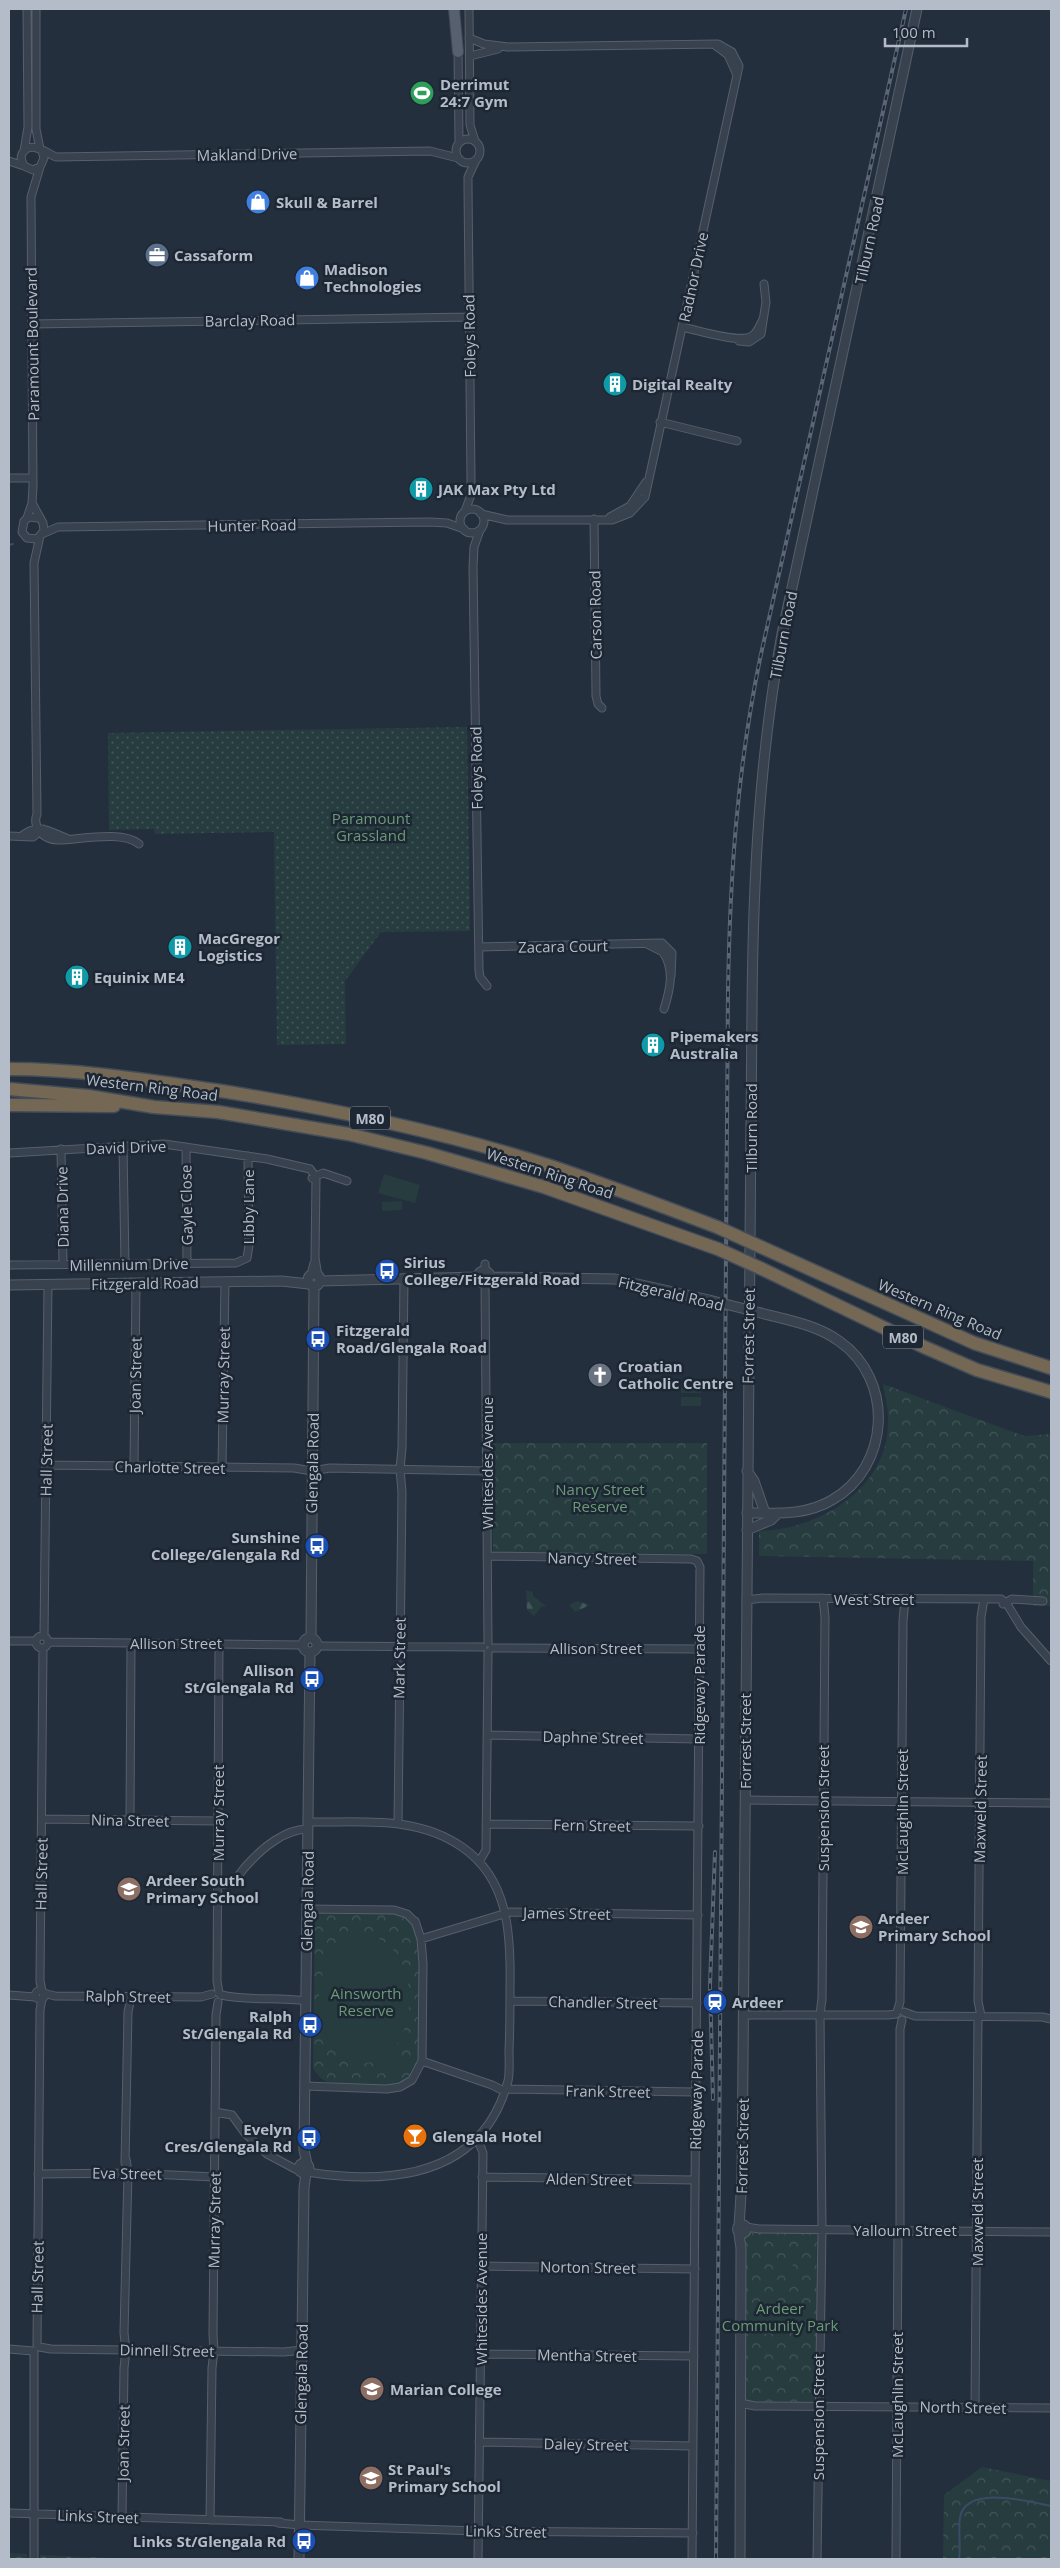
<svg xmlns="http://www.w3.org/2000/svg" width="1060" height="2568" font-family="'Open Sans',sans-serif">
<style>
.grass{fill:url(#grass-dots)}
.forest{fill:url(#forest-firs)}
.park{fill:url(#park-crowns)}
.pitch{fill:#263c3f}
.lines{fill:none;stroke-linecap:round;stroke-linejoin:round}
.stream{stroke:#394c67;stroke-width:2}
.minor-casing{stroke:#565f6c;stroke-width:9}
.tertiary-casing{stroke:#565f6c;stroke-width:11}
.primary-casing{stroke:#414a57;stroke-width:12}
.motorway-casing{stroke:#434c59;stroke-width:15}
.minor{stroke:#38414e;stroke-width:7}
.tertiary{stroke:#38414e;stroke-width:9}
.primary{stroke:#56606e;stroke-width:10}
.motorway{stroke:#746855;stroke-width:12}
.rail-casing{stroke:#5a6575;stroke-width:4}
.rail{stroke:#1d2633;stroke-width:2;stroke-dasharray:5.5;stroke-linecap:butt}
.tertiary-bridge-casing{stroke:#565f6c;stroke-width:11;stroke-linecap:butt}
.motorway-bridge-casing{stroke:#434c59;stroke-width:15;stroke-linecap:butt}
.tertiary-bridge{stroke:#38414e;stroke-width:9}
.motorway-bridge{stroke:#746855;stroke-width:12}
.labels{text-anchor:middle;dominant-baseline:central;stroke-width:5;stroke-linejoin:round;paint-order:stroke}
.shield{fill:#1d2633;stroke:#878f9c;stroke-width:1}
.shield-label{font-size:14px;font-weight:bold;fill:#b4bcc9}
.poi-label{font-size:15px;font-weight:bold;fill:#b4bcc9;stroke:#1d2633;text-anchor:start}
.street-label{font-size:15px;fill:#b4bcc9;stroke:#1d2633}
.park-label{font-size:15px;fill:#6b9a76;stroke:#1d2633}
</style>
<defs>
<pattern id="grass-dots" width="8" height="8" patternUnits="userSpaceOnUse" patternTransform="scale(1.25)"><rect width="8" height="8" fill="#263c3f"/><path d="M2 2h.1M6 6h.1" fill="none" stroke="#435659" stroke-width="1.8" stroke-linecap="round"/></pattern>
<pattern id="forest-firs" width="22" height="20" patternUnits="userSpaceOnUse" patternTransform="scale(1.25)"><rect width="22" height="20" fill="#263c3f"/><path d="M5 1l3.5 6h-7zM16 11l3.5 6h-7z" fill="#435659"/></pattern>
<pattern id="park-crowns" width="20" height="18" patternUnits="userSpaceOnUse" patternTransform="scale(1.25)"><rect width="20" height="18" fill="#263c3f"/><path d="M2 6a3 3 0 1 1 6 0M12 15a3 3 0 1 1 6 0" fill="none" stroke="#435659"/></pattern>
</defs>
<rect width="100%" height="100%" fill="#242f3e"/>
<path class="grass" d="M467 727 470 931 381 932 345 981 346 1044 277 1045 274 832 155 834 154 829 109 830 108 733Z"/>
<path class="forest" d="M526 1590 533 1592V1596L546 1606 541 1607 534 1616 527 1610Z
M577 1601 590 1605 575 1612 569 1605Z"/>
<path class="park" d="M883 1384 1024 1436 1051 1434V1606H1033V1561L759 1556V1531C819 1530 888 1488 888 1423 889 1410 885 1397 883 1384Z
M492 1443H707V1554L493 1553Z
M321 1912 395 1913C402 1916 410 1918 414 1926 426 1948 419 2025 419 2053 418 2063 415 2075 406 2081 393 2089 349 2088 334 2084 325 2083 317 2076 313 2068L315 1914Z
M748 2233H817L816 2397 811 2403 743 2402 745 2236Z
M982 2467 1051 2481V2559H943L944 2495Z
M9 2553 27 2554V2559H9Z
M40 2555 135 2559H40Z"/>
<path class="pitch" d="M384 1174 420 1185 415 1203 378 1193Z
M402 1201V1210L382 1211V1202Z
M681 1384H701V1393H681Z
M681 1397H701V1406H681Z
M369 1936C426 1946 421 2063 363 2063 304 2062 303 1934 369 1936Z
M396 2057 400 2065 372 2077 368 2069Z
M791 2260 796 2275 787 2278 781 2263Z"/>
<g class="lines">
<path class="stream" d="M9 545 13 544
M959 2559C961 2546 958 2530 960 2517 967 2484 1030 2502 1051 2506"/>
<defs>
<path id="minor" d="M36 9V129L40 149
M469 9 470 125 475 141
M469 38 484 44 508 47 718 44 732 52 739 66 645 497 630 513 612 520H507L481 514
M716 46 728 55 737 75
M458 48 459 143
M470 56 498 49
M456 151a12 12 0 1 1 24 0a12 12 0 1 1-24 0Z
M24 151 28 127 27 9
M42 151 44 158 40 167 33 170 24 166C22 162 20 158 22 154 29 139 47 153 56 157L430 151 458 158
M9 161 24 166
M32 324 469 317
M682 327C697 330 740 344 752 336 758 332 760 325 763 319
M739 341 749 342 761 334 766 302 764 284
M660 422 737 441
M9 478H33
M32 503 43 523 44 531 37 539 27 538 22 532 24 521 29 517 38 518
M460 521a12 12 0 1 1 24 0a12 12 0 1 1-24 0Z
M465 511 471 495V480L468 186V177L476 160
M610 517 630 506 646 482
M27 518 32 503 33 486 31 197 40 167
M594 519 596 696 598 704 602 708
M480 530 474 547 473 567 479 970 480 977 487 986
M42 534 58 527 429 522 447 523 464 529
M40 536 34 563 37 814C32 827 43 840 58 840 79 840 122 830 139 844
M23 835C40 823 48 831 66 838
M9 836 33 837 43 829
M647 944 663 952C675 970 670 990 664 1009
M479 947 662 943 672 953 671 976
M123 1146 125 1264
M186 1147 187 1263
M61 1149 63 1265
M9 1153 164 1144 267 1159 310 1169 316 1177 315 1258 318 1276
M312 1178 323 1173 347 1181
M9 1265 236 1263 247 1258 249 1245 248 1156
M485 1271V1264
M311 1275 314 1263
M485 1283 488 1643
M46 1465 294 1468 312 1471 330 1468 487 1471
M134 1466 136 1283
M222 1467 225 1282
M487 1556 691 1559 697 1561 700 1567 692 2559
M746 1600 763 1598 1001 1599 1007 1604 1021 1627 1051 1661
M1003 1604 1012 1599 1043 1601
M36 1642a6 6 0 1 1 12 0a6 6 0 1 1-12 0Z
M44 1636 48 1284
M9 1641H36
M48 1642 304 1645
M317 1646 483 1647
M492 1648 700 1649
M488 1735 699 1739
M745 1800 1051 1803
M42 1819 218 1821
M130 1820 131 1643
M398 1823 402 1492 400 1469 402 1448 404 1278
M486 1824 699 1826
M479 1862 486 1850 488 1652
M218 1885 231 1883C238 1878 241 1871 247 1865 262 1848 285 1829 308 1829
M307 1909 394 1910 407 1914 416 1923
M421 1939 510 1912 698 1915
M35.5 1995a4.5 4.5 0 1 1 9 0a4.5 4.5 0 1 1-9 0Z
M42 1991 40 1981 43 1648
M43 1993 55 1996 201 1997 212 1994
M219 1993 217 1981 219 1644
M9 1995 35 1997
M221 1995C249 2001 278 1997 306 2001
M510 2001 697 2003
M822 2001 825 1617 823 1598
M897 2012 900 2002 903 1621 905 1599
M904 2012 915 2016 1042 2017 1051 2019
M743 2015H888L896 2014
M981 2016 978 2001 981 1617 984 1599
M422 2061 492 2085 504 2091
M305 2086 387 2089 400 2087 412 2080 422 2061 423 1964 421 1939 415 1921
M505 2089 695 2092
M215 2112 232 2115 245 2133 267 2154 299 2171
M477 2137 483 2153 478 2559
M125 2163 128 2012 131 1997
M307 2172C390 2185 482 2178 508 2081 510 2072 509 2061 509 2051 510 2030 510 2008 510 1987 511 1935 509 1879 462 1847 416 1815 361 1823 308 1822
M38 2174 128 2173 215 2177
M482 2177 695 2180
M746 2227 759 2229 1051 2232
M900 2230V2029L902 2020
M481 2266 695 2269
M37 2345 40 2010 42 1999
M39 2347 51 2349 284 2352 302 2350
M9 2349 33 2351
M481 2354 694 2356
M740 2403 755 2406 1051 2408
M975 2408 978 2016
M479 2442 693 2446
M9 2513 281 2522
M122 2517 124 2368 126 2350 124 2333 128 2173 126 2159
M210 2520 212 2368 214 2351 213 2334 216 2015 218 2002
M278 2523 300 2525 478 2531 693 2533
M34 2559V2352
M817 2559 822 2230 820 2015 822 1998
M896 2559 898 2230"/>
<path id="tertiary" d="M478 1277a6 6 0 1 1 12 0a6 6 0 1 1-12 0Z
M308 1280a6 6 0 1 1 12 0a6 6 0 1 1-12 0Z
M490 1277 615 1279 709 1300
M320 1281 478 1277
M9 1285 281 1281 309 1284
M747 1471 754 1481 765 1513
M747 1513C776 1513 805 1516 832 1500 890 1467 895 1380 839 1341 817 1325 788 1320 761 1313
M747 1530 771 1520 778 1513
M311 1638 314 1287
M303 1645a7 7 0 1 1 14 0a7 7 0 1 1-14 0Z
M299 2168a5 5 0 1 1 10 0a5 5 0 1 1-10 0Z
M307 2164 304 2150 310 1652
M737.5 2229a4.5 4.5 0 1 1 9 0a4.5 4.5 0 1 1-9 0Z
M739 2226 742 2179 752 1009C753 883 759 758 782 634L917 9
M739 2234 741 2248 740 2559
M299 2559 304 2188 306 2173"/>
<path id="primary" d="M454 9 458 52"/>
<path id="motorway" d="M9 1069C78 1069 147 1080 215 1090 329 1108 441 1131 550 1166 607 1185 662 1206 717 1227
M9 1089 88 1096 154 1107 218 1112 348 1134 427 1153 544 1187 718 1249
M9 1105 114 1106
M761 1247 974 1343 1051 1368
M760 1268 924 1347 977 1370 1051 1392"/>
</defs>
<use href="#minor" class="minor-casing"/>
<use href="#tertiary" class="tertiary-casing"/>
<use href="#primary" class="primary-casing"/>
<use href="#motorway" class="motorway-casing"/>
<use href="#minor" class="minor"/>
<use href="#tertiary" class="tertiary"/>
<use href="#primary" class="primary"/>
<use href="#motorway" class="motorway"/>
<defs>
<path id="rail" d="M713 2099 710 1985 715 1852
M716 2559 728 991C730 875 737 769 761 654L906 9"/>
</defs>
<use href="#rail" class="rail-casing"/>
<use href="#rail" class="rail"/>
<defs>
<path id="tertiary-bridge" d="M709 1300 761 1313"/>
<path id="motorway-bridge" d="M717 1227 761 1247
M718 1249 760 1268"/>
</defs>
<use href="#tertiary-bridge" class="tertiary-bridge-casing"/>
<use href="#motorway-bridge" class="motorway-bridge-casing"/>
<use href="#tertiary-bridge" class="tertiary-bridge"/>
<use href="#motorway-bridge" class="motorway-bridge"/>
</g>
<defs>
<symbol id="stadium-disc" viewBox="-11 -11 22 22"><circle r="9.5" fill="#2e9e5b" stroke="#1d2633"/><path d="M0-5a6.5 5 0 1 0 0 10a6.5 5 0 1 0 0-10ZM-3.5-1.8h7v3.6h-7Z" fill="#fff"/></symbol>
<symbol id="shop-disc" viewBox="-11 -11 22 22"><circle r="9.5" fill="#3f7fe0" stroke="#1d2633"/><path d="M-5-2.5h2.3a2.7 3.5 0 0 1 5.4 0H5L5.5 6h-11ZM-1.5-2.5h3a1.5 2.3 0 0 0-3 0Z" fill="#fff"/></symbol>
<symbol id="office-disc" viewBox="-11 -11 22 22"><circle r="9.5" fill="#5c6f8a" stroke="#1d2633"/><path d="M-6-3h4V-5.5h4V-3h4V5H-6ZM-1-4.5V-3h2v-1.5ZM-6 0V1H6V0Z" fill="#fff"/></symbol>
<symbol id="building-disc" viewBox="-11 -11 22 22"><circle r="9.5" fill="#0f9aa8" stroke="#1d2633"/><path d="M-4-6H4V6H1V3H-1V6H-4ZM-2.5-4.3h1.7v1.8h-1.7ZM.8-4.3h1.7v1.8H.8ZM-2.5-1h1.7V.8h-1.7ZM.8-1h1.7V.8H.8Z" fill="#fff"/></symbol>
<symbol id="bus-disc" viewBox="-11 -11 22 22"><circle r="9.5" fill="#1a4fb4" stroke="#1d2633"/><path d="M-5-6H5V4H4V6H2V4H-2V6H-4V4H-5ZM-3.5-4V0h7V-4ZM-3.5 1.2v1.5H-2V1.2ZM2 1.2v1.5H3.5V1.2Z" fill="#fff"/></symbol>
<symbol id="church-disc" viewBox="-11 -11 22 22"><circle r="9.5" fill="#6b7280" stroke="#1d2633"/><path d="M-1.2-6h2.4v3.5h3.3v2.4h-3.3V6h-2.4V-.1h-3.3v-2.4h3.3Z" fill="#fff"/></symbol>
<symbol id="school-disc" viewBox="-11 -11 22 22"><circle r="9.5" fill="#8d6e63" stroke="#1d2633"/><path d="M0-5L7-2L0 1L-7-2ZM-4 1L0 2.5L4 1V4Q0 6-4 4Z" fill="#fff"/></symbol>
<symbol id="station-disc" viewBox="-11 -11 22 22"><circle r="9.5" fill="#1a4fb4" stroke="#1d2633"/><path d="M-3-6H3Q5-6 5-4V2Q5 4 3 4L4.5 6H3L1.5 4h-3L-3 6H-4.5L-3 4Q-5 4-5 2V-4Q-5-6-3-6ZM-3.5-4v3h7v-3ZM-3.5 1v1.5H-2V1ZM2 1v1.5H3.5V1Z" fill="#fff"/></symbol>
<symbol id="bar-disc" viewBox="-11 -11 22 22"><circle r="9.5" fill="#e8710a" stroke="#1d2633"/><path d="M-6-5H6L.8 .8V4.5H3.5V6h-7V4.5H-.8V.8Z" fill="#fff"/></symbol>
</defs>
<g fill-rule="evenodd">
<use href="#stadium-disc" x="408" y="79" width="28" height="28"/>
<use href="#shop-disc" x="244" y="188" width="28" height="28"/>
<use href="#office-disc" x="143" y="241" width="28" height="28"/>
<use href="#shop-disc" x="293" y="264" width="28" height="28"/>
<use href="#building-disc" x="601" y="370" width="28" height="28"/>
<use href="#building-disc" x="407" y="475" width="28" height="28"/>
<use href="#building-disc" x="166" y="933" width="28" height="28"/>
<use href="#building-disc" x="63" y="963" width="28" height="28"/>
<use href="#building-disc" x="639" y="1031" width="28" height="28"/>
<use href="#bus-disc" x="373" y="1257" width="28" height="28"/>
<use href="#bus-disc" x="304" y="1325" width="28" height="28"/>
<use href="#church-disc" x="586" y="1361" width="28" height="28"/>
<use href="#bus-disc" x="303" y="1532" width="28" height="28"/>
<use href="#bus-disc" x="298" y="1665" width="28" height="28"/>
<use href="#school-disc" x="115" y="1875" width="28" height="28"/>
<use href="#school-disc" x="847" y="1913" width="28" height="28"/>
<use href="#station-disc" x="701" y="1988" width="28" height="28"/>
<use href="#bus-disc" x="296" y="2011" width="28" height="28"/>
<use href="#bar-disc" x="401" y="2122" width="28" height="28"/>
<use href="#bus-disc" x="295" y="2124" width="28" height="28"/>
<use href="#school-disc" x="358" y="2375" width="28" height="28"/>
<use href="#school-disc" x="357" y="2464" width="28" height="28"/>
<use href="#bus-disc" x="290" y="2527" width="28" height="28"/>
</g>
<g class="labels">
<g class="shield">
<rect x="350" y="1106.5" width="40" height="23" rx="4"/>
<rect x="883" y="1325.5" width="40" height="23" rx="4"/>
</g>
<g class="shield-label">
<text x="370" y="1118">M80</text>
<text x="903" y="1337">M80</text>
</g>
<g class="poi-label">
<text x="440" y="84">Derrimut<tspan x="440" dy="17">24:7 Gym</tspan></text>
<text x="276" y="202">Skull &amp; Barrel</text>
<text x="174" y="255">Cassaform</text>
<text x="324" y="269">Madison<tspan x="324" dy="17">Technologies</tspan></text>
<text x="632" y="384">Digital Realty</text>
<text x="438" y="489">JAK Max Pty Ltd</text>
<text x="198" y="938">MacGregor<tspan x="198" dy="17">Logistics</tspan></text>
<text x="94" y="977">Equinix ME4</text>
<text x="670" y="1036">Pipemakers<tspan x="670" dy="17">Australia</tspan></text>
<text x="404" y="1262">Sirius<tspan x="404" dy="17">College/Fitzgerald Road</tspan></text>
<text x="336" y="1330">Fitzgerald<tspan x="336" dy="17">Road/Glengala Road</tspan></text>
<text x="618" y="1366">Croatian<tspan x="618" dy="17">Catholic Centre</tspan></text>
<text x="300" y="1537" text-anchor="end">Sunshine<tspan x="300" dy="17">College/Glengala Rd</tspan></text>
<text x="294" y="1670" text-anchor="end">Allison<tspan x="294" dy="17">St/Glengala Rd</tspan></text>
<text x="146" y="1880">Ardeer South<tspan x="146" dy="17">Primary School</tspan></text>
<text x="878" y="1918">Ardeer<tspan x="878" dy="17">Primary School</tspan></text>
<text x="732" y="2002">Ardeer</text>
<text x="292" y="2016" text-anchor="end">Ralph<tspan x="292" dy="17">St/Glengala Rd</tspan></text>
<text x="292" y="2129" text-anchor="end">Evelyn<tspan x="292" dy="17">Cres/Glengala Rd</tspan></text>
<text x="432" y="2136">Glengala Hotel</text>
<text x="390" y="2389">Marian College</text>
<text x="388" y="2469">St Paul's<tspan x="388" dy="17">Primary School</tspan></text>
<text x="286" y="2541" text-anchor="end">Links St/Glengala Rd</text>
</g>
<g class="street-label">
<text transform="translate(247 154) rotate(-1)">Makland Drive</text>
<text transform="translate(869 240) rotate(-78)">Tilburn Road</text>
<text transform="translate(693 277) rotate(-78)">Radnor Drive</text>
<text transform="translate(250 320) rotate(-1)">Barclay Road</text>
<text transform="translate(469 336) rotate(-91)">Foleys Road</text>
<text transform="translate(32 344) rotate(-91)">Paramount Boulevard</text>
<text transform="translate(252 525) rotate(-1)">Hunter Road</text>
<text transform="translate(595 615) rotate(-91)">Carson Road</text>
<text transform="translate(783 635) rotate(-79)">Tilburn Road</text>
<text transform="translate(476 768) rotate(-91)">Foleys Road</text>
<text transform="translate(563 946) rotate(-1)">Zacara Court</text>
<text transform="translate(152 1087) rotate(7)">Western Ring Road</text>
<text transform="translate(751 1128) rotate(-90)">Tilburn Road</text>
<text transform="translate(126 1147) rotate(-2)">David Drive</text>
<text transform="translate(550 1173) rotate(18)">Western Ring Road</text>
<text transform="translate(186 1205) rotate(-91)">Gayle Close</text>
<text transform="translate(62 1207) rotate(-91)">Diana Drive</text>
<text transform="translate(248 1207) rotate(-90)">Libby Lane</text>
<text transform="translate(129 1264) rotate(-1)">Millennium Drive</text>
<text transform="translate(145 1283) rotate(-1)">Fitzgerald Road</text>
<text transform="translate(671 1293) rotate(13)">Fitzgerald Road</text>
<text transform="translate(940 1309) rotate(23)">Western Ring Road</text>
<text transform="translate(748 1336) rotate(-89)">Forrest Street</text>
<text transform="translate(135 1375) rotate(-89)">Joan Street</text>
<text transform="translate(223 1375) rotate(-89)">Murray Street</text>
<text transform="translate(46 1460) rotate(-89)">Hall Street</text>
<text transform="translate(312 1463) rotate(-89)">Glengala Road</text>
<text transform="translate(487 1463) rotate(-90)">Whitesides Avenue</text>
<text transform="translate(170 1467) rotate(1)">Charlotte Street</text>
<text transform="translate(592 1558) rotate(1)">Nancy Street</text>
<text x="874" y="1599">West Street</text>
<text x="176" y="1643">Allison Street</text>
<text x="596" y="1648">Allison Street</text>
<text transform="translate(399 1658) rotate(-89)">Mark Street</text>
<text transform="translate(699 1685) rotate(-90)">Ridgeway Parade</text>
<text transform="translate(593 1737) rotate(1)">Daphne Street</text>
<text transform="translate(745 1741) rotate(-90)">Forrest Street</text>
<text transform="translate(823 1808) rotate(-90)">Suspension Street</text>
<text transform="translate(980 1809) rotate(-89)">Maxweld Street</text>
<text transform="translate(902 1812) rotate(-90)">McLaughlin Street</text>
<text transform="translate(218 1813) rotate(-90)">Murray Street</text>
<text transform="translate(130 1820) rotate(1)">Nina Street</text>
<text transform="translate(592 1825) rotate(1)">Fern Street</text>
<text transform="translate(41 1874) rotate(-89)">Hall Street</text>
<text transform="translate(307 1901) rotate(-89)">Glengala Road</text>
<text transform="translate(567 1913) rotate(1)">James Street</text>
<text transform="translate(128 1996) rotate(1)">Ralph Street</text>
<text transform="translate(603 2002) rotate(1)">Chandler Street</text>
<text transform="translate(696 2090) rotate(-89)">Ridgeway Parade</text>
<text transform="translate(608 2091) rotate(1)">Frank Street</text>
<text transform="translate(742 2146) rotate(-89)">Forrest Street</text>
<text transform="translate(127 2173) rotate(1)">Eva Street</text>
<text transform="translate(589 2179) rotate(1)">Alden Street</text>
<text transform="translate(977 2212) rotate(-90)">Maxweld Street</text>
<text transform="translate(214 2220) rotate(-89)">Murray Street</text>
<text x="905" y="2230">Yallourn Street</text>
<text transform="translate(588 2267) rotate(1)">Norton Street</text>
<text transform="translate(37 2277) rotate(-89)">Hall Street</text>
<text transform="translate(481 2299) rotate(-90)">Whitesides Avenue</text>
<text transform="translate(167 2350) rotate(1)">Dinnell Street</text>
<text transform="translate(587 2355) rotate(1)">Mentha Street</text>
<text transform="translate(301 2374) rotate(-89)">Glengala Road</text>
<text transform="translate(897 2395) rotate(-90)">McLaughlin Street</text>
<text transform="translate(963 2407) rotate(1)">North Street</text>
<text transform="translate(818 2417) rotate(-90)">Suspension Street</text>
<text transform="translate(123 2443) rotate(-89)">Joan Street</text>
<text transform="translate(586 2444) rotate(1)">Daley Street</text>
<text transform="translate(98 2516) rotate(2)">Links Street</text>
<text transform="translate(506 2531) rotate(1)">Links Street</text>
</g>
<g class="park-label">
<text x="371" y="818">Paramount<tspan x="371" dy="17">Grassland</tspan></text>
<text x="600" y="1489">Nancy Street<tspan x="600" dy="17">Reserve</tspan></text>
<text x="366" y="1993">Ainsworth<tspan x="366" dy="17">Reserve</tspan></text>
<text x="780" y="2308">Ardeer<tspan x="780" dy="17">Community Park</tspan></text>
</g>
</g>
<rect width="1060" height="2568" fill="none" stroke="#b4bcc9" stroke-width="20"/>
<path d="M885 38v8h82v-8" fill="none" stroke="#b4bcc9" stroke-width="2.5"/>
<text x="892" y="38" font-size="15" fill="#b4bcc9" stroke="#1d2633" stroke-width="4" paint-order="stroke">100 m</text>
</svg>
